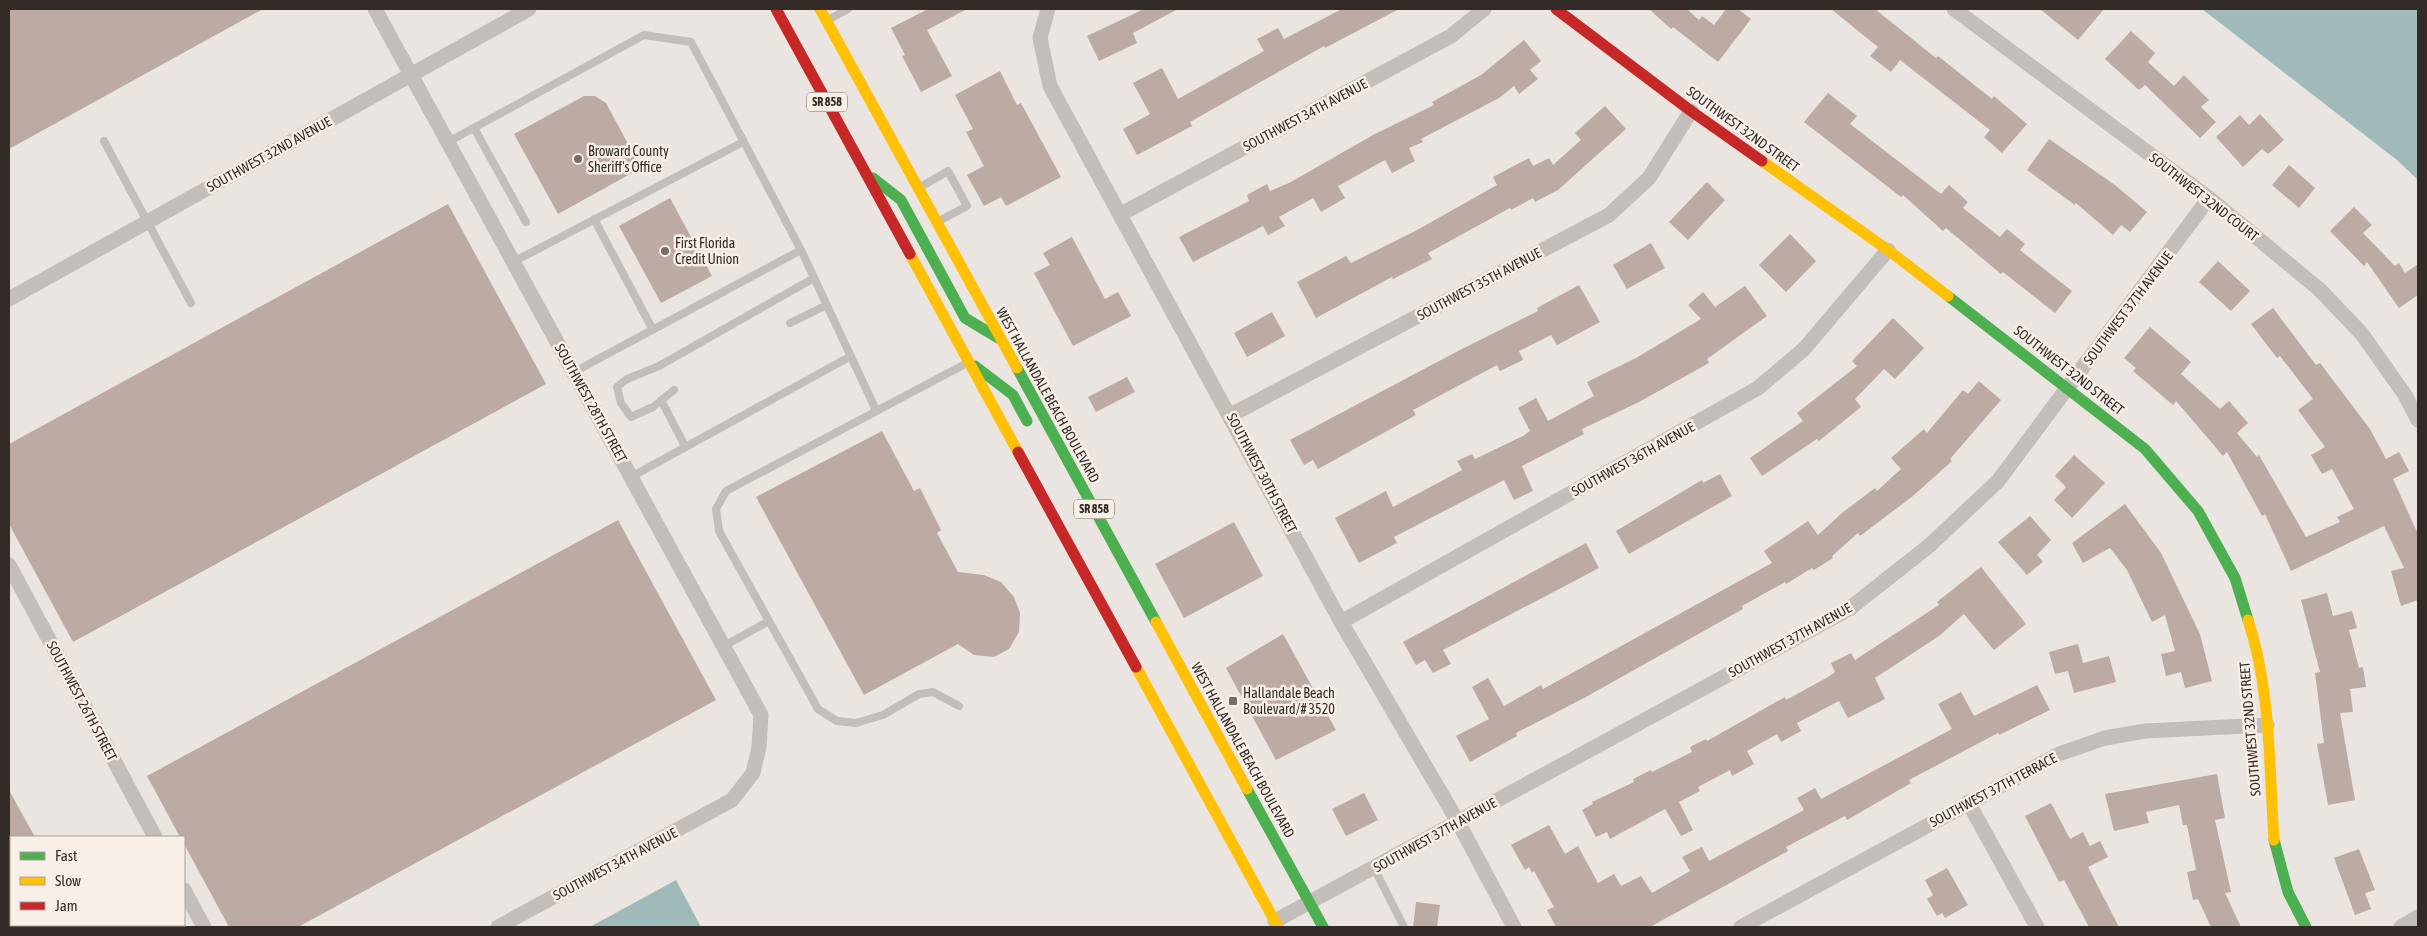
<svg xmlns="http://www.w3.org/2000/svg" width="2427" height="936" font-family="'Asap Condensed',sans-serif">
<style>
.water{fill:#9fbab8}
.building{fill:#bcaaa4}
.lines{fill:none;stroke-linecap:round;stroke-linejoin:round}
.lane{stroke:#c3beba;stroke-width:8}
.street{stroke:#c3beba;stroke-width:15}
.fast{stroke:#4caf50;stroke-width:11}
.slow{stroke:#ffc107;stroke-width:11}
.jam{stroke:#c62828;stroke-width:11}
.poi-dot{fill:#736c68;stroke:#f7efe8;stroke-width:2}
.labels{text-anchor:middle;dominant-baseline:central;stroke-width:5;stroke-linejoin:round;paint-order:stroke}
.shield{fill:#f7efe8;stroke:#6e6662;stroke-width:1}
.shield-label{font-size:12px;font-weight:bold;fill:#332b28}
.street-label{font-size:14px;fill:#332b28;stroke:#f7efe8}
.poi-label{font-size:14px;fill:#332b28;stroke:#f7efe8;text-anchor:start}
</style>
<rect width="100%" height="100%" fill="#eae5e0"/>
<path class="water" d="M2202 9H2418V180L2397 160Z
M676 880 701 927H590Z"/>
<path class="building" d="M9 9H263L9 149Z
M928 9H967L927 30 952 76 921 92 902 56 905 55 891 28Z
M1144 9H1178L1133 33 1137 43 1099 61 1087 36Z
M1342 9H1399L1325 48 1324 46 1190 122 1192 126 1137 155 1123 129 1150 114 1133 83 1162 68 1178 99 1264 51 1257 39 1278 28 1284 39Z
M1649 9H1687L1699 20 1702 16 1714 25 1726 9H1738L1751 19 1718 62 1673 27 1671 29Z
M1831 9H1875L1936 58 1938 56 1992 99 1994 96 2027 124 2002 153 1984 137 1990 130 1900 60 1891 72 1870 56 1878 47Z
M2040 9H2104L2078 40Z
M2131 31 2155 53 2148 62 2174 86 2184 75 2209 100 2201 107 2216 122 2200 138 2145 85 2139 90 2105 59Z
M1524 40 1541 61 1530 70 1538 79 1519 94 1514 86 1499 98 1421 139 1423 142 1409 148 1415 161 1392 173 1385 160 1338 186 1345 198 1321 212 1313 198 1279 217 1285 226 1268 235 1263 226 1193 262 1179 237 1249 201 1247 195 1267 184 1270 191 1289 183 1373 135 1434 105 1432 102 1481 75Z
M1000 71 1017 105 1021 103 1061 177 1006 206 1001 197 984 206 967 175 984 166 966 132 973 129 955 95Z
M1828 93 1857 116 1850 124 1941 194 1949 185 1968 202 1963 208 2000 237 2007 229 2025 244 2020 250 2072 291 2055 313 2003 272 2001 274 1946 228 1943 231 1903 195 1901 197 1804 122Z
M584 96H595L606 103 641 168 558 214 514 134Z
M1605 106 1626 129 1558 190 1535 202 1533 198 1511 210 1510 208 1428 253 1432 259 1393 279 1392 277 1316 318 1297 282 1346 256 1351 263 1417 230 1497 185 1493 177 1529 158 1533 166 1549 158 1553 165 1581 140 1575 133Z
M2260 114 2284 140 2268 154 2262 149 2243 167 2216 137 2240 115 2249 125Z
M2049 139 2115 185 2147 212 2130 232 2121 225 2113 235 2076 203 2075 205 2027 170Z
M2289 165 2315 188 2299 208 2272 185Z
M1707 182 1725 200 1688 240 1669 222Z
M670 198 712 276 661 303 619 226Z
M448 204 546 384 73 642 9 524V444Z
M2354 207 2372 225 2363 233 2395 266 2399 263 2405 273 2418 264V295L2399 308 2367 262 2364 266 2330 231Z
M1790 234 1816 261 1786 292 1759 265Z
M1072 237 1105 299 1118 292 1131 316 1073 346 1034 273 1050 265 1043 253Z
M1651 243 1665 268 1627 289 1613 265Z
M2218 261 2250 291 2231 311 2199 282Z
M1579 285 1600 322 1557 345 1551 335 1519 351 1523 360 1500 371 1497 365 1413 410 1416 415 1318 469 1313 460 1304 465 1290 440 1458 351 1538 311 1537 308Z
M1745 286 1767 316 1707 359 1709 363 1639 402 1582 429 1584 434 1522 466 1533 491 1514 500 1504 480 1394 537 1397 543 1359 563 1335 518 1386 491 1393 507 1462 470 1457 461 1472 454 1475 459 1523 436 1530 431 1518 408 1536 398 1548 421 1594 396 1587 382 1636 358 1701 319 1688 305 1703 292 1715 307Z
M2273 308 2316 365 2320 363 2370 429 2386 459 2399 452 2409 471 2393 479 2418 534V600L2401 606 2391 571 2404 568 2384 526 2291 571 2265 514 2262 516 2227 452 2223 456 2176 401 2173 405 2133 371 2136 368 2124 358 2150 327 2191 362 2181 374 2220 409 2229 401 2248 423 2237 433 2257 457 2259 455 2306 537 2340 522 2337 517 2354 509 2332 469 2322 474 2311 455 2325 447 2298 410 2313 399 2280 356 2277 358 2251 324Z
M1272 312 1285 336 1247 357 1234 333Z
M1893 318 1924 348 1895 379 1884 369 1855 399 1861 407 1819 441 1817 439 1762 476 1750 458 1803 421 1797 413 1857 366 1852 361Z
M1127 377 1135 392 1096 412 1088 397Z
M1979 381 2001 400 1950 459 1952 461 1913 496 1860 536 1858 533 1832 556 1833 558 1814 570 1812 568 1786 584 1785 582 1742 606 1743 609 1584 698 1516 733 1517 736 1470 762 1456 736 1489 719 1472 687 1488 678 1504 706 1541 685 1543 689 1772 563 1764 551 1808 521 1818 535 1842 513 1875 488 1877 491 1901 469 1891 458 1924 429 1927 433 1963 390 1968 394Z
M882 431 914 491 920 488 941 530 937 533 958 572 984 575 1001 582 1014 597 1020 613 1019 632 1009 649 994 657 974 655 958 644 864 695 756 497Z
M2074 455 2105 483 2072 518 2054 500 2066 487 2055 476Z
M1720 474 1732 496 1629 554 1616 531 1702 480 1703 483Z
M2125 504 2161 553 2200 634 2212 681 2185 688 2181 672 2166 676 2161 654 2175 651 2165 615 2152 622 2127 570 2110 548 2083 563 2072 543Z
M2030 516 2051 540 2037 555 2043 562 2027 575 1998 542Z
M618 520 716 700 298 927H229L184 844V837H180L147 776Z
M1234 522 1263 576 1184 618 1155 564Z
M1586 543 1599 568 1443 650 1451 664 1433 673 1425 660 1416 665 1403 642Z
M1981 567 2026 624 1994 650 1964 614 1939 636 1875 678 1885 699 1848 718 1839 701 1797 723 1801 731 1781 742 1777 734 1747 751 1754 764 1732 776 1730 770 1698 787 1700 791 1679 802 1693 830 1681 836 1665 809 1610 839 1607 832 1596 837 1582 810 1593 804 1592 802 1634 782 1633 779 1651 770 1652 772 1692 752 1690 747 1706 739 1707 741 1785 697 1786 700 1828 677 1835 672 1831 663 1851 653 1855 660 1939 605 1937 602Z
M2327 593 2333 616 2352 611 2357 628 2349 630 2359 668 2363 667 2366 687 2350 689 2353 712 2340 713 2355 800 2328 805 2317 744 2324 743 2315 673 2320 672 2301 600Z
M1283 634 1336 730 1276 760 1226 668Z
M2078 644 2083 663 2109 656 2116 682 2074 693 2068 671 2055 674 2049 652Z
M2037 685 2050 710 1999 735 1998 733 1909 780 1911 783 1847 820 1845 816 1786 847 1788 851 1650 927H1556L1547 910 1554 907 1534 871 1532 873 1529 867 1525 870 1511 845 1549 825 1565 854 1578 846 1598 883 1614 874 1621 886 1641 876 1652 893 1690 871 1682 857 1702 847 1709 861 1804 810 1797 798 1815 788 1821 799 1952 729 1938 704 1961 692 1974 716Z
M2217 774 2225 818 2215 820 2231 892 2225 893 2241 927H2211L2198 899 2193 900 2187 872 2196 870 2187 825H2183L2179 805 2146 812 2149 823 2114 831 2105 794Z
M9 790 35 837H9Z
M1364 793 1378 820 1346 836 1332 809Z
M2051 803 2070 839 2083 832 2090 846 2100 841 2108 857 2088 867 2119 927H2089L2064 880 2059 882 2025 816Z
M2359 849 2375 890 2365 893 2371 909 2355 915 2334 858Z
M1947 868 1968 905 1945 918 1942 913 1937 916 1927 899 1933 895 1925 880Z
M1416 902 1440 905 1437 927H1413Z"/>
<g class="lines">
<path class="lane" d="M828 20 848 9
M474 128 526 222
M104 141 191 303
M448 142 644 35 691 42 801 250 574 372
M922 186 948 171 967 206 941 220
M594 219 653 330
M801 250 876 410
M513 262 743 142
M790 323 827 305
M674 390 653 407 631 417 621 403 617 387 627 379 659 366 814 278
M661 400 685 446
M631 477 851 356
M724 646 769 621
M959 706 933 692 919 694 883 715 856 723 837 721 818 709 719 531 716 509 726 491 967 363
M1374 868 1404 927"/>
<path class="street" d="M375 9 761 715 759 747 753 773 732 800 498 927
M1048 9 1040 38 1050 86 1341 622 1458 822 1514 927
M1954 9 2209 198 2320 290 2362 334 2405 395 2418 420
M1121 214 1451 36 1484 9
M9 299 529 9
M1231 415 1609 215 1649 178 1691 111
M9 565 155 837
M1341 622 1758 388 1804 349 1888 250
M1968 802 2037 927
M184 890 204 927
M1275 921 1849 609 1930 545 1998 481 2209 198
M1741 927 2059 754 2105 738 2145 731 2267 725
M2401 927 2418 917"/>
<path class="fast" d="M873 178 901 200 965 318 1000 339
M1948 296 2145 449 2198 511 2235 578 2248 620
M975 366 1013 395 1027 421
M1017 368 1156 622
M1247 789 1323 927
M2274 840 2288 892 2306 927"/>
<path class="slow" d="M820 9 1017 368
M1762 161 1888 250 1948 296
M910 254 1018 452
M2248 620C2271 689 2269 767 2274 840
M1156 622 1247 789
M1136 667 1278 927"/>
<path class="jam" d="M776 9 910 254
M1556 9 1691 111 1762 161
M1018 452 1136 667"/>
</g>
<g class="poi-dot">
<circle cx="578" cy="159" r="5"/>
<circle cx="665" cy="251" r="5"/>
<rect x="1228" y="696" width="10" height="10" rx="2.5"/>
</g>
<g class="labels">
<g class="shield">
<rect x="807" y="92.5" width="40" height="19" rx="4"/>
<rect x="1074" y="499.5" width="40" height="19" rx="4"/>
</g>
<g class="shield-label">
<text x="827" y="102">SR 858</text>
<text x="1094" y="509">SR 858</text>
</g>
<g class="street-label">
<text transform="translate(1305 115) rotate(-28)">SOUTHWEST 34TH AVENUE</text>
<text transform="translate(1743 129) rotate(36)">SOUTHWEST 32ND STREET</text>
<text transform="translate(269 154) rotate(-29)">SOUTHWEST 32ND AVENUE</text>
<text transform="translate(2204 197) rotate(38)">SOUTHWEST 32ND COURT</text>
<text transform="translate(1479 284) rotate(-28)">SOUTHWEST 35TH AVENUE</text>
<text transform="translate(2128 308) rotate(-53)">SOUTHWEST 37TH AVENUE</text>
<text transform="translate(2069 370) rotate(38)">SOUTHWEST 32ND STREET</text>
<text transform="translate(1048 395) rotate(61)">WEST HALLANDALE BEACH BOULEVARD</text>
<text transform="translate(591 403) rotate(61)">SOUTHWEST 28TH STREET</text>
<text transform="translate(1633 459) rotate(-29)">SOUTHWEST 36TH AVENUE</text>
<text transform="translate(1262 473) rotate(62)">SOUTHWEST 30TH STREET</text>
<text transform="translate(1790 640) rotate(-29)">SOUTHWEST 37TH AVENUE</text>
<text transform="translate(82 701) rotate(62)">SOUTHWEST 26TH STREET</text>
<text transform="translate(2250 729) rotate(-95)">SOUTHWEST 32ND STREET</text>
<text transform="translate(1243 750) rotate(61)">WEST HALLANDALE BEACH BOULEVARD</text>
<text transform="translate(1993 790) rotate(-28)">SOUTHWEST 37TH TERRACE</text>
<text transform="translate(1435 835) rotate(-29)">SOUTHWEST 37TH AVENUE</text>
<text transform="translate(615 864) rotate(-28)">SOUTHWEST 34TH AVENUE</text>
</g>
<g class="poi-label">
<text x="588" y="151">Broward County<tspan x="588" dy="16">Sheriff's Office</tspan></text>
<text x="675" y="243">First Florida<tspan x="675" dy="16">Credit Union</tspan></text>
<text x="1243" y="693">Hallandale Beach<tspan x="1243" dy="16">Boulevard/# 3520</tspan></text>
</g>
</g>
<rect width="2427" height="936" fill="none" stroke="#332b28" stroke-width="20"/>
<rect x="10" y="836" width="175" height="90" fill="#f7efe8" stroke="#a9a19b"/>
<rect x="20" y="852" width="25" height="8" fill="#4caf50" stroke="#a9a19b"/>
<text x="55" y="861" font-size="15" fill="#332b28">Fast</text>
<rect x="20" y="877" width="25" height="8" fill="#ffc107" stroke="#a9a19b"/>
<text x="55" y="886" font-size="15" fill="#332b28">Slow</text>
<rect x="20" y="902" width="25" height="8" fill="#c62828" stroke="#a9a19b"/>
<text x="55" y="911" font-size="15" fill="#332b28">Jam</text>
</svg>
